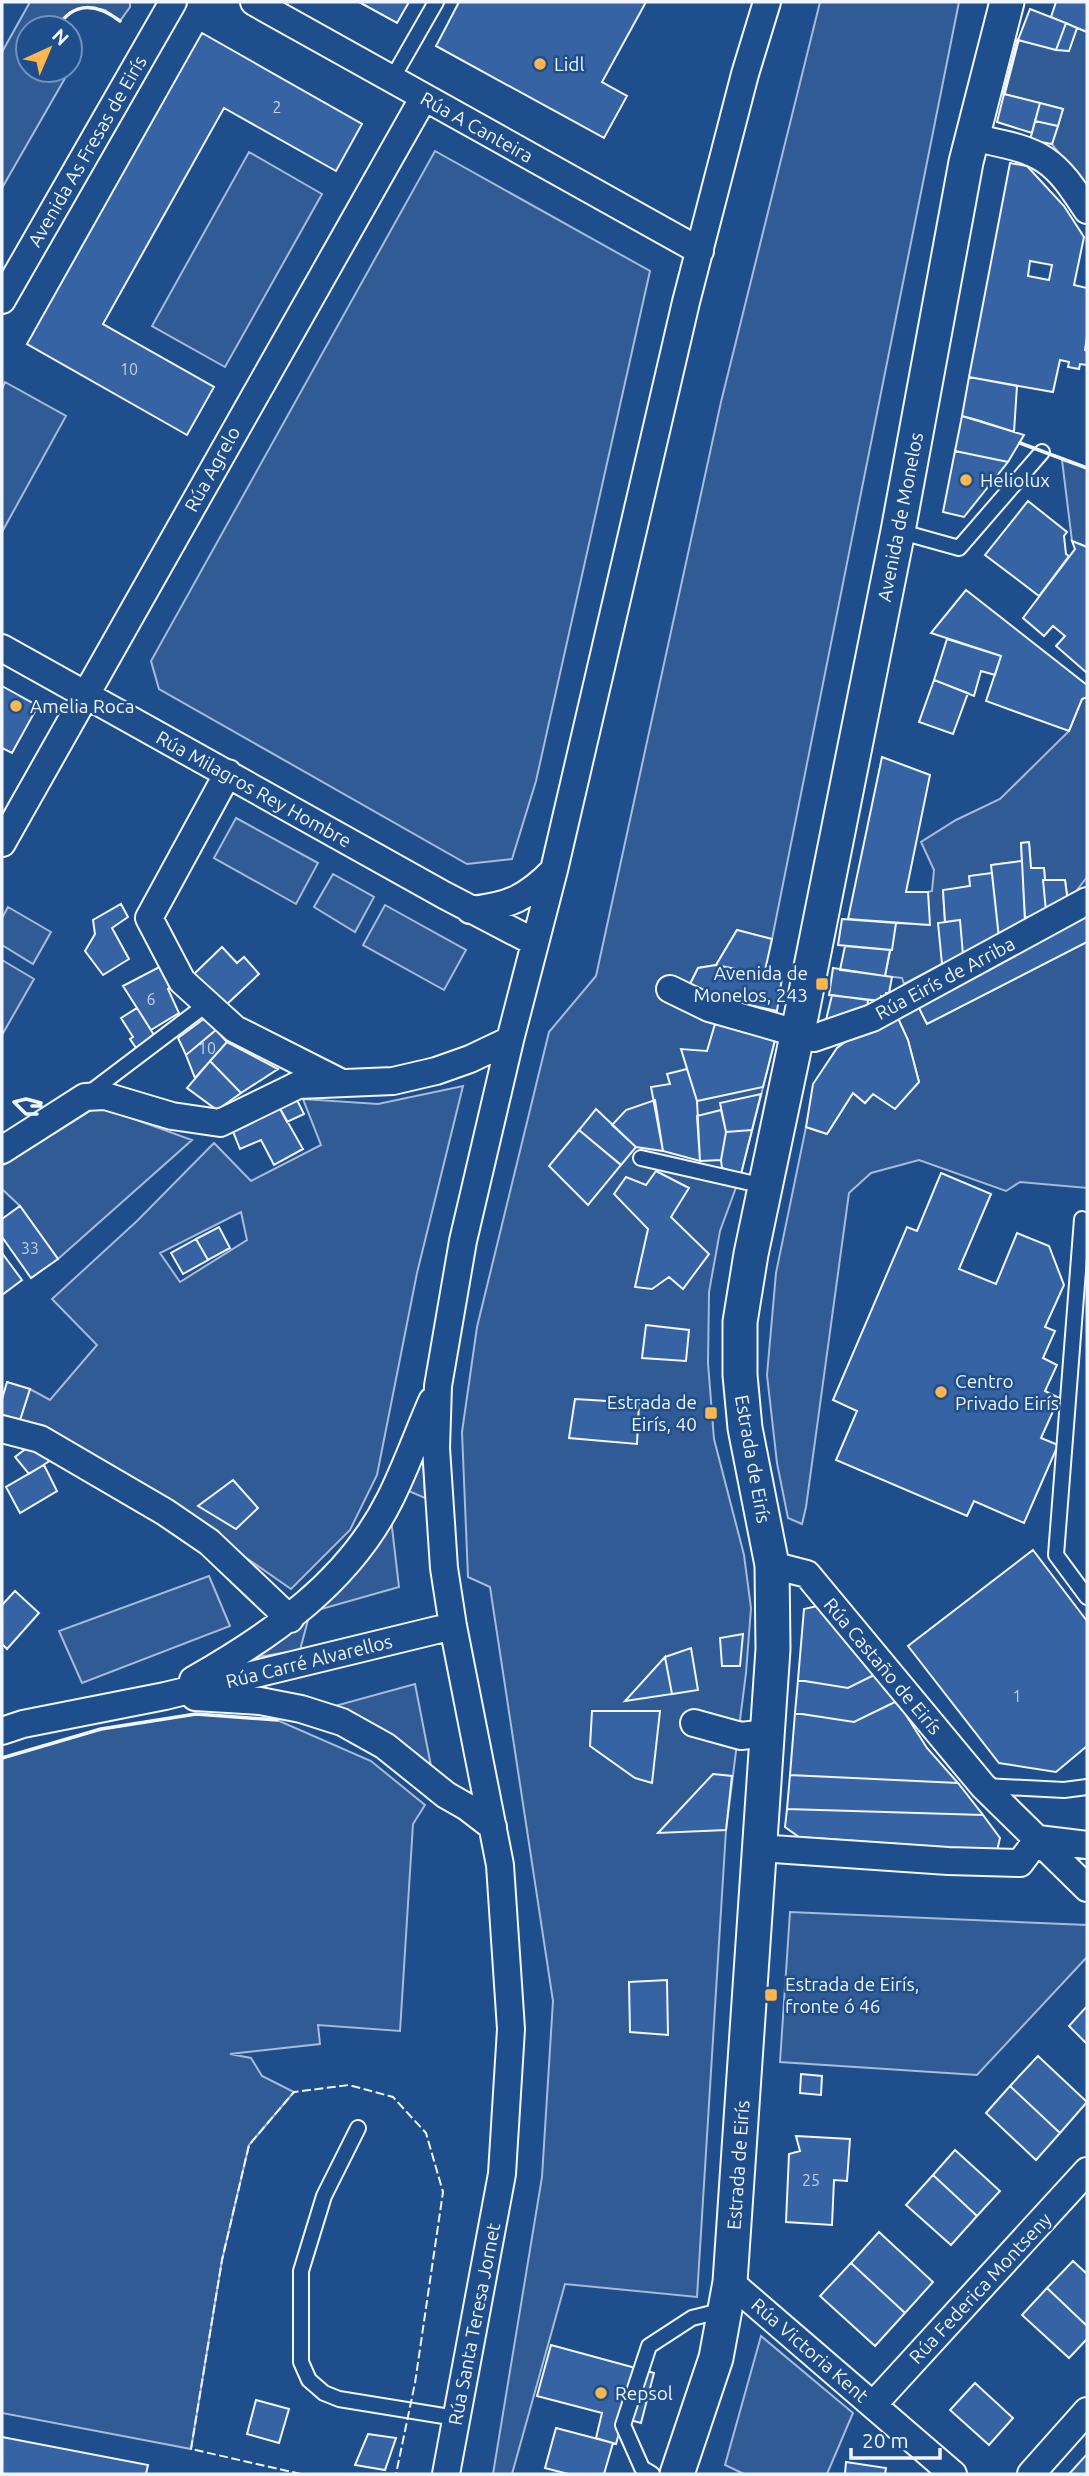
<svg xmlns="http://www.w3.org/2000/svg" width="1089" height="2476" font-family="Ubuntu,sans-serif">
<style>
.built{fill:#305b95;stroke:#a8bbd7;stroke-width:2;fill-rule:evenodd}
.building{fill:#3563a3;stroke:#f2f6ff;stroke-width:2;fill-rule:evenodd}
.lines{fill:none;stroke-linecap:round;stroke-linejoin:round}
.service-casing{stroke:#f2f6ff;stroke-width:18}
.minor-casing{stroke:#f2f6ff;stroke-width:30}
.tertiary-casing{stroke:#f2f6ff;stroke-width:37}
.service{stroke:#1f4e8c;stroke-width:14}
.minor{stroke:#1f4e8c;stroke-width:26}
.tertiary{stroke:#1f4e8c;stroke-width:33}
.fence{stroke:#f2f6ff;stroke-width:2;stroke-dasharray:9 3.5;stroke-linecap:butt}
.wall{stroke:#f2f6ff;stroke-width:3.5}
.poi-dot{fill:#ffb74d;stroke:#1f4e8c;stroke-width:2.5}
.labels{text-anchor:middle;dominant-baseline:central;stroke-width:5;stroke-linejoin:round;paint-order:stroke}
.number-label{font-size:16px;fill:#c3d1e8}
.poi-label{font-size:19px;fill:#f2f6ff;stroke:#1f4e8c;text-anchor:start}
.street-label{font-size:19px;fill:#f2f6ff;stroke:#1f4e8c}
</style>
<rect width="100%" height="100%" fill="#1f4e8c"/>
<path class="built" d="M30 2H130V7L120 21 105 10 85 7 69 13 57 28H28V70H66L68 73 2 188V52Z
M820 2H959L772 939 737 930 716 965 698 968 690 984 716 998 777 1011 776 1036 741 1174 720 1231 709 1292 708 1363 714 1439 744 1555 751 1608 746 1673 726 1830 697 2297 565 2284 512 2474H493L542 2177 553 2001 490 1587 468 1577 462 1432 477 1327 549 1032 596 976 721 402Z
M1077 28 1087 32V189L1052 144 1063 109 1004 94 1018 40 1068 51Z
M435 151 650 271 536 781 512 859 467 864 159 689 151 661Z
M249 152 322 194 225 367 152 326Z
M5 382 66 416 2 532V389Z
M1062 460 1087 468V547L1072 541Z
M1087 697V877L1068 902 1065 880H1045L1044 868H1031L1029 842 1021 843 1022 861 992 865V873L970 876V886L943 891 945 922 942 964 904 984 902 978 885 976 896 923 929 925 928 892 932 891 934 870 921 842 956 820 1000 799 1069 731 1082 699Z
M236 818 318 863 296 904 214 858Z
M333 874 374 897 355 932 314 907Z
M385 905 466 950 444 990 363 945Z
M8 907 51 932 33 964 2 945V918Z
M1087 942V1188L1020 1182 1006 1191 919 1160 871 1173 849 1193 806 1507 802 1524 788 1518 777 1463 767 1375 776 1273 806 1127 827 1134 853 1093 865 1103 873 1094 895 1108 919 1082 908 1040 896 1014 916 1002 927 1024Z
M2 960 34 979 2 1035Z
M463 1086 417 1273 377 1475 350 1530 291 1589 186 1516 52 1430 20 1420 30 1389 50 1400 97 1345 52 1299 137 1221 214 1143 251 1181 321 1145 303 1099 378 1104ZM241 1212 247 1240 180 1282 160 1253Z
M98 1106 192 1140 58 1259 20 1206 2 1189V1166Z
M421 1455 423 1457 425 1498 404 1489Z
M391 1519 399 1587 318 1610Z
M209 1576 230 1626 82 1683 59 1631Z
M308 1620 300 1650 258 1657Z
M415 1684 432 1771 331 1707Z
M196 1714 277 1720 371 1761 425 1805 413 1824 400 2031 318 2025 320 2044 230 2054 251 2058 262 2076 294 2092 249 2145 222 2260 191 2449 2 2413V1758L101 1729Z
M790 1912 1087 1925V1957L977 2075 780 2062Z
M761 2336 853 2413 827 2474H744L725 2465Z"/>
<path class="building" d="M359 2H409L397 23Z
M459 2H646L602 82 627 96 604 138 436 46Z
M1056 2H1087V32L1051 17Z
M1030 9 1066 23 1056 50 1018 40Z
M1066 23 1077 28 1069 51 1056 50Z
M202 33 362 124 336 171 224 108 103 324 214 387 187 435 27 344Z
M1004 94 1040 103 1032 133 997 122Z
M1040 103 1063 109 1058 126 1035 121Z
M1035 121 1058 126 1052 144 1030 140Z
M1010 163 1027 166 1064 206 1084 237 1074 285 1087 288V337L1085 350 1087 351V365L1080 364 1079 369 1068 367 1069 362 1060 360 1053 392 969 377ZM1030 261 1052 265 1049 280 1028 276Z
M969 377 1017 386 1014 432 962 416Z
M962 416 977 420 1024 435 1008 462 955 451Z
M955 451 1008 462 964 517 943 512Z
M1028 501 1067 532 1064 536 1066 554 1069 556 1039 596 985 555Z
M1072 541 1087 547V673L1056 646 1065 636 1053 626 1044 636 1023 618 1075 549Z
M966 590 1087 685V697L1082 699 1069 731 986 701 1001 656 931 633Z
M947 639 1001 656 995 675 981 671 974 696 934 680Z
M934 680 968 693 953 734 919 722Z
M2 686 38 706 12 753 2 748Z
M882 757 930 775 906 892H928L930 925 848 919Z
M1029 842 1031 868H1044L1045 880H1043L1046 911 1025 918 1021 843Z
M1022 861 1025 923 999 938 991 865Z
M992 873 999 938 963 955 960 920 945 922 943 890 970 886 969 876Z
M1043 880H1065L1068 902 1046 911Z
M121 904 128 917 112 928 129 959 103 975 85 951 95 934 93 920Z
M1084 916H1087V942L927 1024 916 1002Z
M842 919 896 923 892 950 838 945Z
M960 920 963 955 942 964 938 923Z
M737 930 772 939 764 975 716 965Z
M845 946 890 950 885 976 840 970Z
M222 947 237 963 244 957 259 974 226 1005 194 974Z
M165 964 178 984 168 989 179 1013 151 1030 123 986Z
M716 965 782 978 777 1011 716 998 690 984 698 968Z
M833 968 892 977 889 993H886L885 997 881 996V1001L829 995Z
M832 995 868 1000 867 1008 826 1020Z
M137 1008 154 1035 136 1048 130 1039 133 1037 121 1018Z
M896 1014 908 1040 919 1082 895 1109 873 1094 865 1103 853 1093 827 1134 806 1127 813 1084 837 1048 859 1032Z
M205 1018 216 1030 186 1055 178 1038Z
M715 1024 776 1036 763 1087 697 1101 681 1049 707 1051Z
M216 1030 227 1042 195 1078 186 1055Z
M227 1042 278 1069 241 1093 210 1061Z
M210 1061 241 1093 217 1110 187 1088Z
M687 1069 697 1101 700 1161 663 1151 651 1087 670 1084 667 1074Z
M761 1094 752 1130 726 1132 720 1103Z
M296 1098 304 1114 287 1122 278 1105Z
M655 1100 663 1151 636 1147 612 1125 626 1110Z
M278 1105 303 1149 274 1165 261 1140 240 1149 232 1129Z
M596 1109 636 1147 621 1165 579 1130Z
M721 1110 726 1132 721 1160 700 1161 697 1116Z
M579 1130 621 1165 588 1205 549 1166Z
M752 1130 741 1174 722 1168 721 1160 726 1132Z
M656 1171 689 1188 671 1217 709 1254 683 1289 669 1277 652 1289 635 1287 648 1229 614 1194 626 1177 646 1185Z
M941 1173 991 1194 959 1269 996 1284 1017 1233 1049 1246 1064 1285 1045 1327 1055 1331 1043 1358 1057 1365 1045 1391 1059 1398 1041 1438 1058 1445 1024 1523 974 1501 967 1516 836 1460 857 1411 833 1400 907 1227 917 1231Z
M20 1206 58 1259 31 1278 2 1237V1219Z
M219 1227 230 1248 208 1260 196 1239Z
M196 1239 208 1260 183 1274 171 1253Z
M2 1253 22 1280 2 1295Z
M646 1325 689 1330 686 1361 642 1358Z
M7 1382 30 1389 20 1420 2 1415V1399Z
M575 1399 639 1403 637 1444 569 1438Z
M36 1441 56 1457 29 1474 15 1457Z
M44 1465 57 1491 20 1513 6 1487Z
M233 1480 258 1508 236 1529 198 1506Z
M1033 1550 1087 1621V1746L1056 1772 999 1763 908 1646Z
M15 1591 39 1613 7 1649 2 1644V1605Z
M821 1605 876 1674 848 1688 798 1680 804 1609Z
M743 1634 740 1666H722L720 1638Z
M691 1648 698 1690 672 1694 665 1657Z
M665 1657 672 1694 625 1701Z
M876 1674 897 1701 854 1722 795 1713 798 1680 848 1688Z
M897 1701 927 1748 958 1783 790 1775 795 1713 854 1722Z
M592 1711H660L652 1783 635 1778 590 1746Z
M713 1774 732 1776 726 1830 658 1833Z
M790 1775 958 1783 983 1815 787 1809Z
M787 1809 983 1815 1000 1838 997 1851 799 1837 785 1827Z
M667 1980 668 2035 630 2032 629 1982Z
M1087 2006V2044L1069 2026Z
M1038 2056 1087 2102 1060 2133 1010 2086Z
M801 2074 822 2076 821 2095 800 2093Z
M1010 2086 1060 2133 1036 2160 986 2113Z
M796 2136 850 2139 847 2181 834 2180 832 2225 786 2222 789 2154 800 2151Z
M955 2150 1000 2191 977 2216 933 2175Z
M933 2175 977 2216 951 2245 906 2205Z
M879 2232 933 2282 905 2313 851 2263Z
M1073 2261 1087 2274V2326L1047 2288Z
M851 2263 905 2313 875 2346 820 2296Z
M1047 2288 1087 2326V2339L1069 2358 1022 2315Z
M551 2345 654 2373 641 2423 623 2418 616 2444 596 2438 602 2413 537 2396Z
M975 2383 1013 2418 989 2445 950 2410Z
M256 2400 289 2409 279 2443 247 2434Z
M556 2428 613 2443 604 2474H568L545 2468Z
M368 2434 396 2438 385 2470 355 2465Z
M2 2437 148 2465 146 2474H2Z
M1087 2454V2474H1069Z
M846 2462 886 2468 885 2474H845Z"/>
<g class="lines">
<defs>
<path id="service" d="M392 79 436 2
M898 531 959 548 1042 452
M88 1094 207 1004
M641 1158 764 1186
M1082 1219 1056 1555 1087 1597
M984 1786 1064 1790 1087 1787
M358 2128 324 2196 301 2271V2362L309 2380 324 2393 339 2399 456 2418
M652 2474 642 2468 623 2425 649 2346 692 2318 724 2310"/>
<path id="minor" d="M254 2 700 251
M972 137C996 143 1024 146 1045 160 1063 172 1075 192 1087 210
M2 300 173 2
M2 648 444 895 534 942
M228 773 149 918 182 981 235 1029 338 1081
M2 843 424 97
M470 910C509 906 527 898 554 870
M670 989 709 1008 814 1038 872 1018 1087 901
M2 1150 85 1097 105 1096 172 1116 220 1123 298 1085 393 1081 436 1071 470 1059 510 1040
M2 1429 40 1439 165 1512 209 1542 290 1619
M772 1565 807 1574 983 1786 1087 1888
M193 1680C272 1635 349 1582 390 1499 406 1467 418 1433 432 1401
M195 1697 260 1701 301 1709 342 1722 385 1746 446 1795 467 1807 493 1827
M694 1723 741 1736 767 1733
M2 1731 23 1724 165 1696 453 1626
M1038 1839 1087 1845
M758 1848 948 1861 1020 1863 1038 1839
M730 2282 953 2474
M873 2405 1087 2171
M446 2474 502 2174 511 2029 500 1865 453 1626 444 1568 436 1448 438 1386 463 1241 510 1040 554 870 686 302 745 74 767 2
M1031 2474 1087 2411"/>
<path id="tertiary" d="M677 2474 716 2358 730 2282 773 1649 772 1565 745 1428 740 1375V1322L751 1254 802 1012 898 531 966 162 1007 2"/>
</defs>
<use href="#service" class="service-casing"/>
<use href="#minor" class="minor-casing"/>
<use href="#tertiary" class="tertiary-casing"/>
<use href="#service" class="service"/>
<use href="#minor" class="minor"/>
<use href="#tertiary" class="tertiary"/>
<path class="fence" d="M301 2474 191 2449 222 2260 249 2145 294 2092 349 2085 393 2097 426 2133 443 2192 415 2383 396 2474"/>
<path class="wall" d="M57 28C74 0 97 4 120 21
M66 70 68 73
M1004 94 1018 40
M1020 443 1087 468
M32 1106H41
M37 1114H26L14 1102 26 1099 41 1103
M2 1758 101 1729 196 1714 277 1720"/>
</g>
<g class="poi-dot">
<circle cx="540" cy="64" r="7"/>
<circle cx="966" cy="480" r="7"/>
<circle cx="16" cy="706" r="7"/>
<rect x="815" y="977" width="14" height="14" rx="3.5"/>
<circle cx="941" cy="1392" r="7"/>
<rect x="704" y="1406" width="14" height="14" rx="3.5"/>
<rect x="764" y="1988" width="14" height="14" rx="3.5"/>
<circle cx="601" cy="2393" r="7"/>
</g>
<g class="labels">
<g class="number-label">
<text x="277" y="107">2</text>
<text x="129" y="369">10</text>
<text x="151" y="999">6</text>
<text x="207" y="1048">10</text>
<text x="30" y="1248">33</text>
<text x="1017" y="1696">1</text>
<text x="811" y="2180">25</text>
</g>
<g class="poi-label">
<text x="554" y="64">Lidl</text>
<text x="980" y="480">Heliolux</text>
<text x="30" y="706">Amelia Roca</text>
<text x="808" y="973" text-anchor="end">Avenida de<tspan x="808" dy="22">Monelos, 243</tspan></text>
<text x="955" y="1381">Centro<tspan x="955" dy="22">Privado Eirís</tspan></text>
<text x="697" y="1402" text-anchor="end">Estrada de<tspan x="697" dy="22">Eirís, 40</tspan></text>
<text x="785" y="1984">Estrada de Eirís,<tspan x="785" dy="22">fronte ó 46</tspan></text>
<text x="615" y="2393">Repsol</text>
</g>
<g class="street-label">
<text transform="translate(477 127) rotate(29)">Rúa A Canteira</text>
<text transform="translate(87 151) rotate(-60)">Avenida As Fresas de Eirís</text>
<text transform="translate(212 469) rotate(-61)">Rúa Agrelo</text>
<text transform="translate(900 517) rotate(-79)">Avenida de Monelos</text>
<text transform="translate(254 789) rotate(29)">Rúa Milagros Rey Hombre</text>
<text transform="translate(945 978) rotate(-28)">Rúa Eirís de Arriba</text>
<text transform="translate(753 1459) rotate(80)">Estrada de Eirís</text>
<text transform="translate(309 1661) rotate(-14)">Rúa Carré Alvarellos</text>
<text transform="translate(883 1666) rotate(50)">Rúa Castaño de Eirís</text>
<text transform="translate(738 2165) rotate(-86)">Estrada de Eirís</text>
<text transform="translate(980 2288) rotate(-47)">Rúa Federica Montseny</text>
<text transform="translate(474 2324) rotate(-79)">Rúa Santa Teresa Jornet</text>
<text transform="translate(810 2350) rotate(41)">Rúa Victoria Kent</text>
</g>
</g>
<rect width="1089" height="2476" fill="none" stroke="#f2f6ff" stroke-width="7"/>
<g transform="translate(49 49) rotate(44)"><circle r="33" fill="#1f4e8c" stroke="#7391ba" stroke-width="2"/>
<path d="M0-5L12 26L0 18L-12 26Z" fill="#ffb74d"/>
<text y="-10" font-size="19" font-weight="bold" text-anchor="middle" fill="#f2f6ff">N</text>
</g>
<path d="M851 2448v10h89v-10" fill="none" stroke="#f2f6ff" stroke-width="3.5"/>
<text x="862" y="2448" font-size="21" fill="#f2f6ff" stroke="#1f4e8c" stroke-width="5" paint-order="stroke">20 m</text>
</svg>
